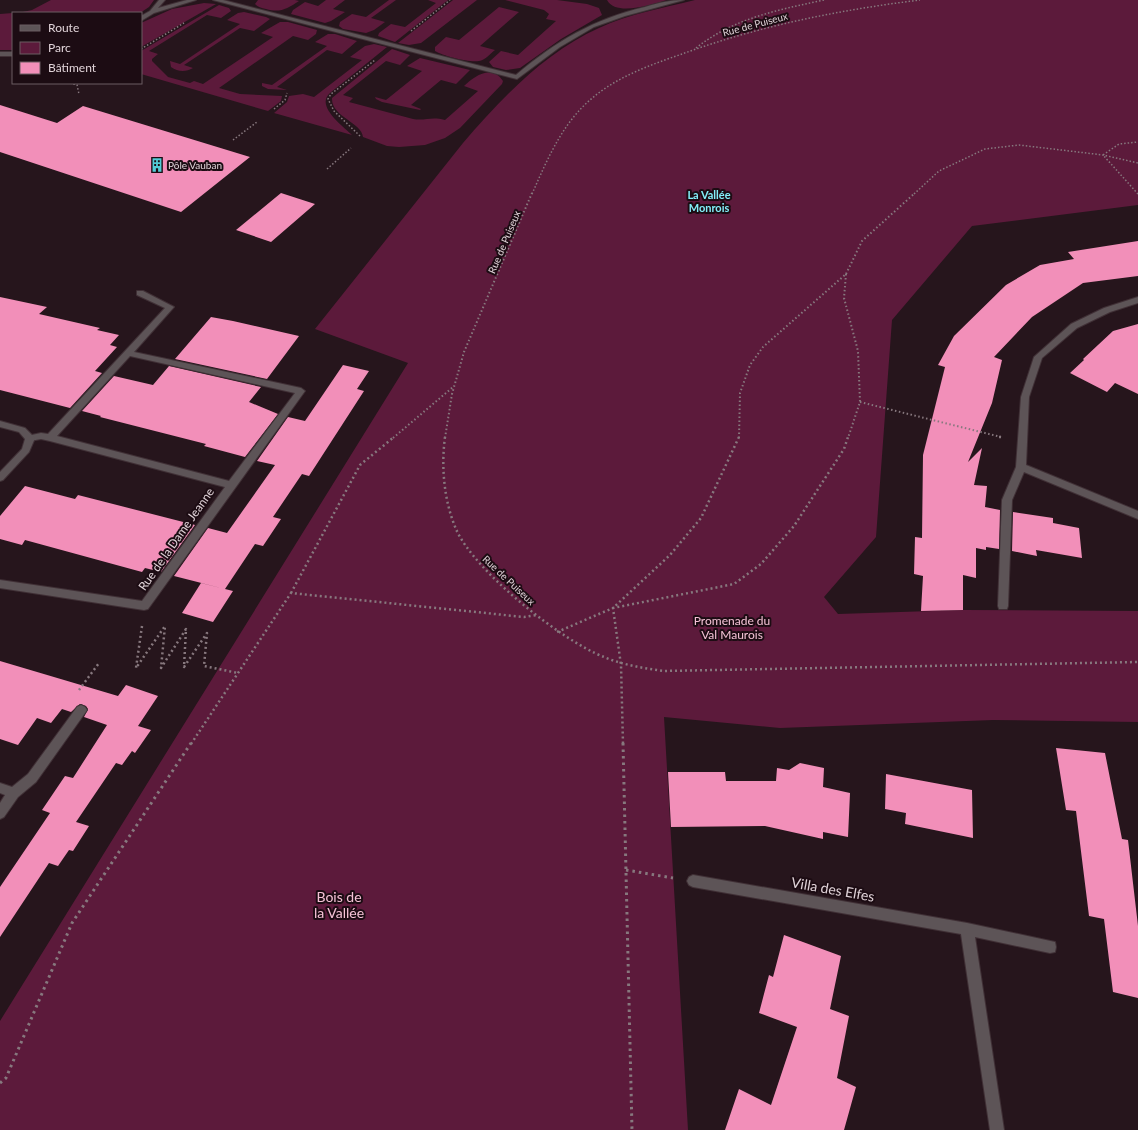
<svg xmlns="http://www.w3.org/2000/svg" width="1138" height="1130" font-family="Lato,sans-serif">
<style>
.green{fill:#5c1a3b}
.building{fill:#f28fb9}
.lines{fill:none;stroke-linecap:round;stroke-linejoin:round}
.lane-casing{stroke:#403036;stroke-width:2}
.street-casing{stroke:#403036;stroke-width:2}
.path-far3{stroke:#87787e;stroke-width:1.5;stroke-dasharray:1.5 2;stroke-linecap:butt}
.path-far2{stroke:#87787e;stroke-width:2;stroke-dasharray:1.5 2.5;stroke-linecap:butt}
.path-far1{stroke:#87787e;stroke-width:2.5;stroke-dasharray:2 3;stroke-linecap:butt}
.path{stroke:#87787e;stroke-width:3;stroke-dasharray:2.5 4;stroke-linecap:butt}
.lane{fill:#5d5457;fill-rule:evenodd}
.street{fill:#5d5457;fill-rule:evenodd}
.labels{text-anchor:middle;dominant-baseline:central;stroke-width:4;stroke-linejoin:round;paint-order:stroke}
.far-street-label{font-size:10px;fill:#e0d3d8;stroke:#1c0c13}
.far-poi-label{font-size:10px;fill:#e0d3d8;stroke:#1c0c13;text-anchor:start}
.far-neighbourhood-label{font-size:11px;font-weight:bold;fill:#83eef8;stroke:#1c0c13}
.street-label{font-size:12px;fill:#e0d3d8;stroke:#1c0c13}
.park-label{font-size:12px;fill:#f5c2d6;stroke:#1c0c13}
.near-street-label{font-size:14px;fill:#e0d3d8;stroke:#1c0c13}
.near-park-label{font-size:14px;fill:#f5c2d6;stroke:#1c0c13}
</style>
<rect width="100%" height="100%" fill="#26151c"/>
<path class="green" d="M51 0H154L149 7 140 13H18L32 10Z
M258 0H295L299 1C287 9 280 13 266 9 261 8 258 7 255 4Z
M326 0H345L333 9 345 12 331 21 325 23 291 14 293 10 305 2 318 6Z
M389 0H396L371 18 385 22 374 30 366 33 343 29 339 26 340 22 352 14 366 17Z
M428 0H448L395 42 378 36 379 33 391 24 405 27 436 3Z
M453 0H477L421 43 409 45 398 43Z
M505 0H557L587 4 599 8 602 15 561 39 520 68 506 70 493 67 489 62 501 51 518 55 556 21 546 19 549 14 544 10Z
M607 0H667C653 4 616 17 607 0Z
M695 0H1138V205L972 226 892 320 876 537 824 597 838 614 963 610 1138 611V722L993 720 780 728 664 717 688 1130H0V1021L408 363 315 329 463 143C501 99 545 52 599 28 629 14 663 8 695 0Z
M204 3 216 4 141 47V23L172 9Z
M219 5 229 8 231 11 221 18 207 15 149 51 158 54 152 59V61L168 77 190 83 194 81 203 84 273 37 261 33 280 22H288L317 30 316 34 308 40 293 36 219 88 240 94 282 96 281 101 268 111 141 74V51Z
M499 7 519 12 480 46 495 50C490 54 485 60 479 61 470 63 443 56 435 51V47L446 37 459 40Z
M244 12 266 17 270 19 254 31 240 28 184 65 193 68C186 72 178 72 171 67L170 61 180 64 240 24 227 20 238 13Z
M13 13V50H0V14Z
M328 34H335L357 41 342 54 327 50 277 87 287 90 268 89 262 86V83L272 85 327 46 315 42Z
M374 44 387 47 330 93C315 106 343 126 352 135L274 113 287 102 289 96 303 94 314 97 362 60 350 57 365 46Z
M392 49 410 55 400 65 386 61 343 95 353 98 349 102 413 119C426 121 431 116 445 120L478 91 464 86C474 76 492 64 503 81L502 84 460 128 445 138 425 145 399 147 387 146 363 137C362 122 331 117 332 98Z
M420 58 470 70 456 84 441 80 411 105 421 109 420 110 382 102 376 99 375 97 386 100 422 71 407 66Z"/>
<path class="building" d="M0 105 57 123 83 106 250 157 181 212 0 152Z
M281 193 315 204 271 242 236 230Z
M1138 241V276L1083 283 1032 317 994 357 1002 360 992 403 968 462 982 448 974 485 987 486 985 507 1000 510 999 549 986 547V550L976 548V578L963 575V610L921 611 923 576 914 574 915 537 922 538 923 455 945 367 938 365 954 336 1006 285 1040 265 1074 259 1068 252Z
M0 297 47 307 39 314 100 328 97 330 119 335 110 345 117 347 95 371 102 373 70 408 0 390Z
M211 317 233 321 299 336 267 379 175 359Z
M1138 324V394L1115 383 1107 392 1070 373 1084 360 1083 359 1113 331Z
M343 365 369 371 357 389 364 391 309 476 302 474 273 517 281 519 263 546 255 544 225 589 174 576 208 528 227 533 275 465 257 461 288 417 305 421Z
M169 366 261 387 249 402 278 414 245 457 204 446 206 444 100 417 101 416 82 411 114 376 153 385Z
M25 486 75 499 78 495 195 525 161 572 145 568 142 572 25 540 22 545 0 539V516Z
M1013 512 1053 518V523L1079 528 1082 558 1036 550 1037 556 1012 551Z
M201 583 233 591 213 622 182 613Z
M0 661 118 696 126 685 158 696 138 726 151 730 135 753 132 751 122 765 116 763 76 822 89 826 73 851 69 850 58 866 49 863 0 937V887L50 813 42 810 65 776 73 778 107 725 84 717 88 709 86 706 80 704 71 712 62 709 51 723 37 718 18 745 0 739Z
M1056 748 1105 753 1122 839 1128 840 1138 926V998L1113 992 1104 919 1089 916 1076 811 1066 810Z
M800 763 824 768 823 787 850 793 848 837 823 832V839L765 826 671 827 668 772H725L726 781H776L777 768 789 770Z
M886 774 972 790 973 838 905 824 906 813 885 809Z
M784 935 841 956 830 1009 849 1016 837 1078 856 1087 844 1130H725L739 1089 771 1105 797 1027 759 1013 769 975 773 977Z"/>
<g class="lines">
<defs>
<path id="lane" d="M159 0H165L158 8 187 0H196L154 13 141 21V16L150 11Z
M213 0H223L516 75C556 41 594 19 645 7 658 3 670 0 684 0L625 16 594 27 560 47 517 79Z
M0 52H13V56H0Z
M137 291H143L174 307 134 352 301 388 305 391 148 609 144 610 0 588V580L142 601 225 487 50 441 41 439 30 441 25 438 27 436 41 433 48 434 165 308 137 295ZM130 356 295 393 229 481 57 436Z
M81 705 85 707 87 710 85 713 36 782 18 797 4 817 0 819V803L5 795 0 793V783L12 787 28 774 77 707Z"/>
<path id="street" d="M1138 297V303L1110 312 1077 328 1042 358 1029 397 1026 465 1138 511V519L1024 472 1012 500 1008 606 1007 609H999L998 606 1002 500 1016 467 1021 397 1034 357 1071 324 1104 308Z
M0 421 25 428 35 438 29 452 3 480 0 481V472L22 449 25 439 19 432 0 427Z
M693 875 967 923 1055 942 1056 947 1055 952 1050 953 975 937 1004 1130H990L961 934 693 887 689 885 687 881 689 877Z"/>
</defs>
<use href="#lane" class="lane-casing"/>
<use href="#street" class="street-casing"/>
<path class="path-far3" d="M411 31 450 0
M696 48C734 18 778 10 824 0
M141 49 184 23
M70 83 77 85 79 94
M274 109 285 100 287 93
M360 136 334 111 328 99 331 94 375 60
M233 140 257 122
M327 169 351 148
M532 194C547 160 562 124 590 100 616 77 650 65 682 54 759 26 839 10 920 0
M914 194 939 171 985 149 1019 145 1103 155 1138 163
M1138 194 1103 155 1119 144 1138 142"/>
<path class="path-far2" d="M846 274 844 298 858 351 860 402 848 438
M846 274 862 241 915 193
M860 402 1001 437
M393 438 453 387
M445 438 452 394 464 352 532 193
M739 438 740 393 750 365 763 347 846 274"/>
<path class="path-far1" d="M445 437C441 467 444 501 456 529 474 571 562 641 604 657 623 665 643 668 663 671L1138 662
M739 437 701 518 670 555 613 608 734 584 761 564 794 526 844 449 848 437
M999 437H1001
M291 593 360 465 394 437
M142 626 136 668 165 626 161 668 186 629 184 667 207 633 204 666 238 673
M557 632 613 608 621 665 623 744
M79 690 99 663
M191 744 291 593 524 617 537 615"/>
<path class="path" d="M623 743 632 1130
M626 870 673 878
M0 1083 6 1078 72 923 191 743"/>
<use href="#lane" class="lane"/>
<use href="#street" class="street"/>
</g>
<defs>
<symbol id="building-bare" viewBox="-9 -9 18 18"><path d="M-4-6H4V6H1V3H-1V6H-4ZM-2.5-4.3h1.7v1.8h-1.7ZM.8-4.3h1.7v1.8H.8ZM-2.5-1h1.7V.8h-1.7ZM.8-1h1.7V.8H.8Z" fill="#52ccd6" stroke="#1c0c13" stroke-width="2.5" paint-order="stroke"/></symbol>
</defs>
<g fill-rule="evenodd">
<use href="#building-bare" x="147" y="155" width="20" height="20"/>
</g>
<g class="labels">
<g class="far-street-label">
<text transform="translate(755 24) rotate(-15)">Rue de Puiseux</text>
<text transform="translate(504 242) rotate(-67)">Rue de Puiseux</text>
<text transform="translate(509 580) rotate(43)">Rue de Puiseux</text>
</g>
<g class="far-poi-label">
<text x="168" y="165">Pôle Vauban</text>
</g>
<g class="far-neighbourhood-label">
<text x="709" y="194">La Vallée<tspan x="709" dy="13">Monrois</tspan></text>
</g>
<g class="street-label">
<text transform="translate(176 539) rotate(-55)">Rue de la Dame Jeanne</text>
</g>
<g class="park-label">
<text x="732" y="620">Promenade du<tspan x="732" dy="14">Val Maurois</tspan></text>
</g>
<g class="near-street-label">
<text transform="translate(833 889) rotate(10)">Villa des Elfes</text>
</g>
<g class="near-park-label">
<text x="339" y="896">Bois de<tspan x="339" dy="16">la Vallée</tspan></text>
</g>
</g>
<rect x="12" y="12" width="130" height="72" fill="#1c0c13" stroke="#6a5c62"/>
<rect x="20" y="25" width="20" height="6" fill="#5d5457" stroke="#6a5c62"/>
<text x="48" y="32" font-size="12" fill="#e0d3d8">Route</text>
<rect x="20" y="42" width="20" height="12" fill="#5c1a3b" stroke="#6a5c62"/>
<text x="48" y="52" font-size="12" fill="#e0d3d8">Parc</text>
<rect x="20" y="62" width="20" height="12" fill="#f28fb9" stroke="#6a5c62"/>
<text x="48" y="72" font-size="12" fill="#e0d3d8">Bâtiment</text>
</svg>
